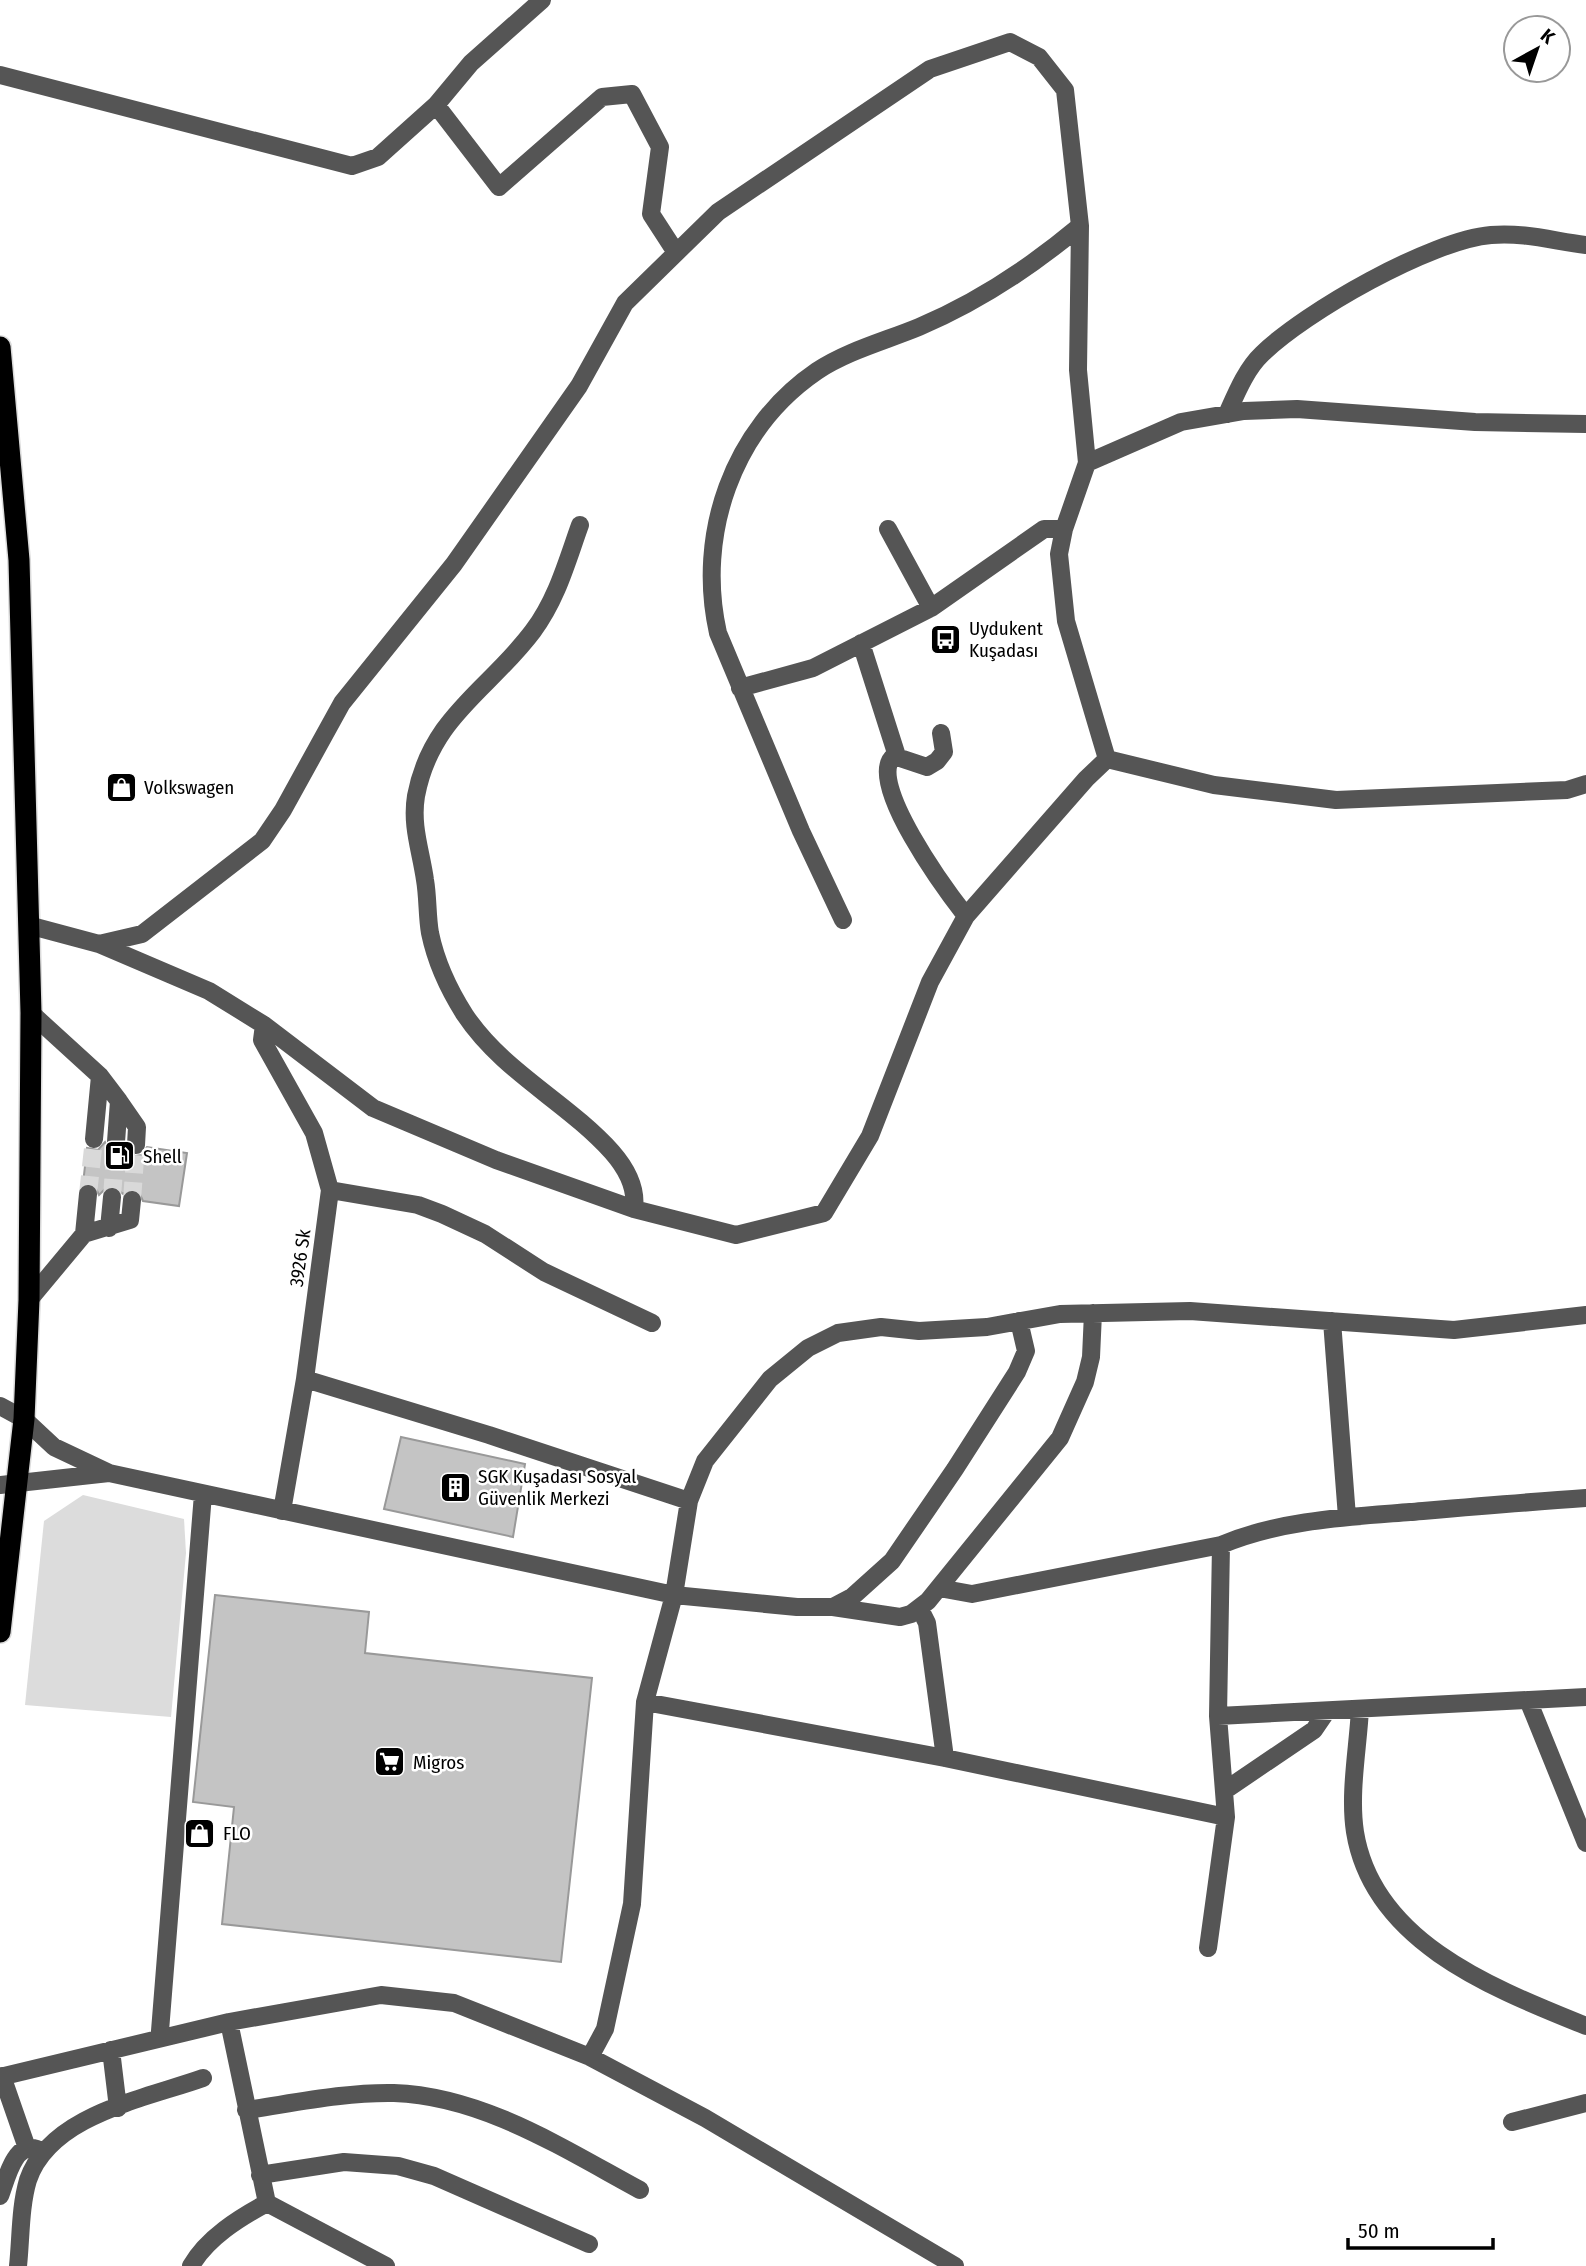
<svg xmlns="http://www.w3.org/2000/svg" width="1586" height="2266" font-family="'Fira Sans Condensed',sans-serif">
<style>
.green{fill:#dcdcdc}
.building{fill:#c4c4c4;stroke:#999;stroke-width:2}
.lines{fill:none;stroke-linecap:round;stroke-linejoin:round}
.minor-tunnel{stroke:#d9d9d9;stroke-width:18;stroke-dasharray:18 9;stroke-linecap:butt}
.highway-casing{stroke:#dbdbdb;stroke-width:24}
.minor{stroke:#555;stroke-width:18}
.highway{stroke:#000;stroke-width:21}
.labels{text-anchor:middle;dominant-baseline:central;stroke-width:5;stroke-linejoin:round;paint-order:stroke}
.poi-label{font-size:19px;fill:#000;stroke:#fff;text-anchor:start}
.street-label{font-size:19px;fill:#000;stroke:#fff}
</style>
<rect width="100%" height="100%" fill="#fff"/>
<path class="green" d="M83 1495 184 1519 186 1553 171 1717 25 1705 44 1521Z"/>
<path class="building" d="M105 1142 110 1152H120L125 1148 135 1156 142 1155 147 1147 187 1153 179 1206 143 1201 138 1190 128 1189 123 1194 114 1186 107 1187 99 1195 94 1184H83L87 1148 98 1150Z
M401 1437 525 1464 513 1537 384 1509Z
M215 1595 369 1612 365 1653 592 1678 561 1962 222 1924 234 1807 193 1802Z"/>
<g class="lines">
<path class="minor-tunnel" d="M88 1194 94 1139
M112 1197 116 1142
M132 1200 136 1145"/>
<defs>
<path id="highway" d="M0 347 19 560 31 1013 29 1300 24 1419 0 1632"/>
</defs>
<use href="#highway" class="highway-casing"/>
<path class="minor" d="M0 75 352 166 378 157 436 105 471 63 542 0
M436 105 499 187 602 97 632 94 660 147 651 214 675 251
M1227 414C1236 394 1246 369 1262 354 1305 312 1431 240 1491 235 1523 232 1554 241 1586 245
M1087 463 1181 422 1244 411 1297 409 1475 422 1586 424
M580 525C567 561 557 599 533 631 489 690 431 716 416 796 411 826 421 851 425 880 428 897 427 916 430 933 436 962 449 990 465 1015 503 1072 567 1102 612 1152 626 1168 637 1187 634 1209
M888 529 931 608
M861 643 897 756
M740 688 813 668 931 608 1044 529H1064
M941 733 944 752 937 761 927 767 894 756C864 780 948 893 966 916
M1107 759 1214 785 1336 800 1567 790 1586 784
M843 920 801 831 718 633C696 535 732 429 817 371 847 351 885 341 919 327 978 302 1031 267 1080 226
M28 925 99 944 142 934 262 841 283 810 342 703 454 564 579 386 625 303 718 212 930 69 1010 42 1039 57 1065 90 1080 226 1078 370 1087 463 1064 529 1059 554 1066 621 1107 759
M99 944 209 991 264 1025 373 1108 496 1160 634 1209 736 1235 824 1213 870 1136 930 982 966 916 1086 779 1107 759
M31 1013 100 1076 119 1101 116 1142
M264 1025 262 1040 314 1133 330 1190 305 1379 282 1511
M119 1101 137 1127 136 1145
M94 1139 100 1076
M330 1190 418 1205 442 1214 485 1234 544 1272 652 1323
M109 1228 112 1197
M84 1234 88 1194
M29 1300 84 1234 130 1220 132 1200
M1332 1321 1347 1517
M305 1379 489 1435 689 1501
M0 1406 24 1419 54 1447 109 1473 674 1595 797 1607H833L852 1597 892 1561 955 1469 1017 1372 1026 1351 1019 1321
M0 1485 109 1473
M939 1588 972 1594 1221 1545C1280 1520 1347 1517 1410 1512 1469 1507 1527 1502 1586 1498
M833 1607 900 1617 911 1614 928 1601 1060 1438 1085 1382 1091 1357 1093 1313
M920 1609 927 1623 945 1758
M1528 1700 1586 1843
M645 1702 945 1758 1226 1817
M1360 1709C1358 1748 1349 1793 1355 1832 1373 1943 1495 1989 1586 2026
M1218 1716 1586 1697
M1224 1791 1314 1730 1327 1711
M1208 1948 1226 1817 1218 1716 1221 1545
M229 2022 267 2203 386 2266
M160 2031 203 1494
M111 2050 118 2108
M590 2057 705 2118 955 2266
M2 2076 27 2148
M0 2077 229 2022 381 1995 454 2003 590 2057 605 2029 632 1904 645 1702 674 1595 689 1501 705 1461 770 1379 808 1348 838 1333 881 1327 919 1331 987 1327 1060 1314 1190 1311 1454 1330 1586 1315
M246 2110C294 2103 346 2092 394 2093 483 2096 564 2149 640 2190
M1512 2122 1586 2103
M260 2175 344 2162 398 2166 434 2176 589 2244
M0 2196C6 2181 14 2141 37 2149
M18 2266C21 2238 20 2207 28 2180 50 2115 144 2099 203 2078
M191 2266C207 2238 239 2218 267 2203"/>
<use href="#highway" class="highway"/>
</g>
<defs>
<symbol id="bus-square" viewBox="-11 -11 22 22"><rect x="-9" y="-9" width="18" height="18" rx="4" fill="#000" stroke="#fff"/><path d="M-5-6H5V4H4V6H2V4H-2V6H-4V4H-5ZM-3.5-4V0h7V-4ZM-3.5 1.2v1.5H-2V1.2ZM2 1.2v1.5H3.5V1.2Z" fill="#fff"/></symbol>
<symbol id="shop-square" viewBox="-11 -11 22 22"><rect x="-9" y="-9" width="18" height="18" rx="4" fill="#000" stroke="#fff"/><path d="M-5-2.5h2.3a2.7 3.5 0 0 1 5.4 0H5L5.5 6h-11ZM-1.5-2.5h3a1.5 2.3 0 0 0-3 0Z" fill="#fff"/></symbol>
<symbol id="fuel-square" viewBox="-11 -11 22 22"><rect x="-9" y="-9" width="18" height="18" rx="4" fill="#000" stroke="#fff"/><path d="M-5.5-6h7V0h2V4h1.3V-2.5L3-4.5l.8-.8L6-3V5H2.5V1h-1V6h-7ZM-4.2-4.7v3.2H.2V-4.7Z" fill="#fff"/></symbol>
<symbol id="building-square" viewBox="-11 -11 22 22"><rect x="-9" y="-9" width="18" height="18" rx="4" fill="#000" stroke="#fff"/><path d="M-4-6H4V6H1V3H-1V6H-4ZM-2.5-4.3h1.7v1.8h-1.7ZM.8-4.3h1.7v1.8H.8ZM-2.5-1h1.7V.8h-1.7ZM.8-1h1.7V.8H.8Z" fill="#fff"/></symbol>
<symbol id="supermarket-square" viewBox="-11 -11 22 22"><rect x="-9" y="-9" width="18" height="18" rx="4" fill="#000" stroke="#fff"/><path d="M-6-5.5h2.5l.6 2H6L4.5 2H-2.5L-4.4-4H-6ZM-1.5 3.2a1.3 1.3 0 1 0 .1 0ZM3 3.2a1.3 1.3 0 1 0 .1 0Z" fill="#fff"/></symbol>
</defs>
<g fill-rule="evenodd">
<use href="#bus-square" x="928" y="622" width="35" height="35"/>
<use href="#shop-square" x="104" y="770" width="35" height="35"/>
<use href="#fuel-square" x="102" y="1138" width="35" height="35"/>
<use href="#building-square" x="438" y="1470" width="35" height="35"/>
<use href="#supermarket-square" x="372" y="1744" width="35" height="35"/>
<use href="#shop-square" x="182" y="1816" width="35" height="35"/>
</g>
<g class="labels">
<g class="poi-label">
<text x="969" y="628">Uydukent<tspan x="969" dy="22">Kuşadası</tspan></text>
<text x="144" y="787">Volkswagen</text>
<text x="143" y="1156">Shell</text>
<text x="478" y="1476">SGK Kuşadası Sosyal<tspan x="478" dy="22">Güvenlik Merkezi</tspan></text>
<text x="413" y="1762">Migros</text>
<text x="223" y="1833">FLO</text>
</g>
<g class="street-label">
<text transform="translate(300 1258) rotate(-82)">3926 Sk</text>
</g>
</g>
<g transform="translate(1537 49) rotate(40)"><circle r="33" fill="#ffffff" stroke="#999999" stroke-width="2"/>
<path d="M0-5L12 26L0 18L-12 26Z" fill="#000000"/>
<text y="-10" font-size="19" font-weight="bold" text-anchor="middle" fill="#000000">K</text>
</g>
<path d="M1348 2238v10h145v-10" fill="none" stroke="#000000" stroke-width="3.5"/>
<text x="1358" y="2238" font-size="21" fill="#000000" stroke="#ffffff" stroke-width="5" paint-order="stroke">50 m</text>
</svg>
